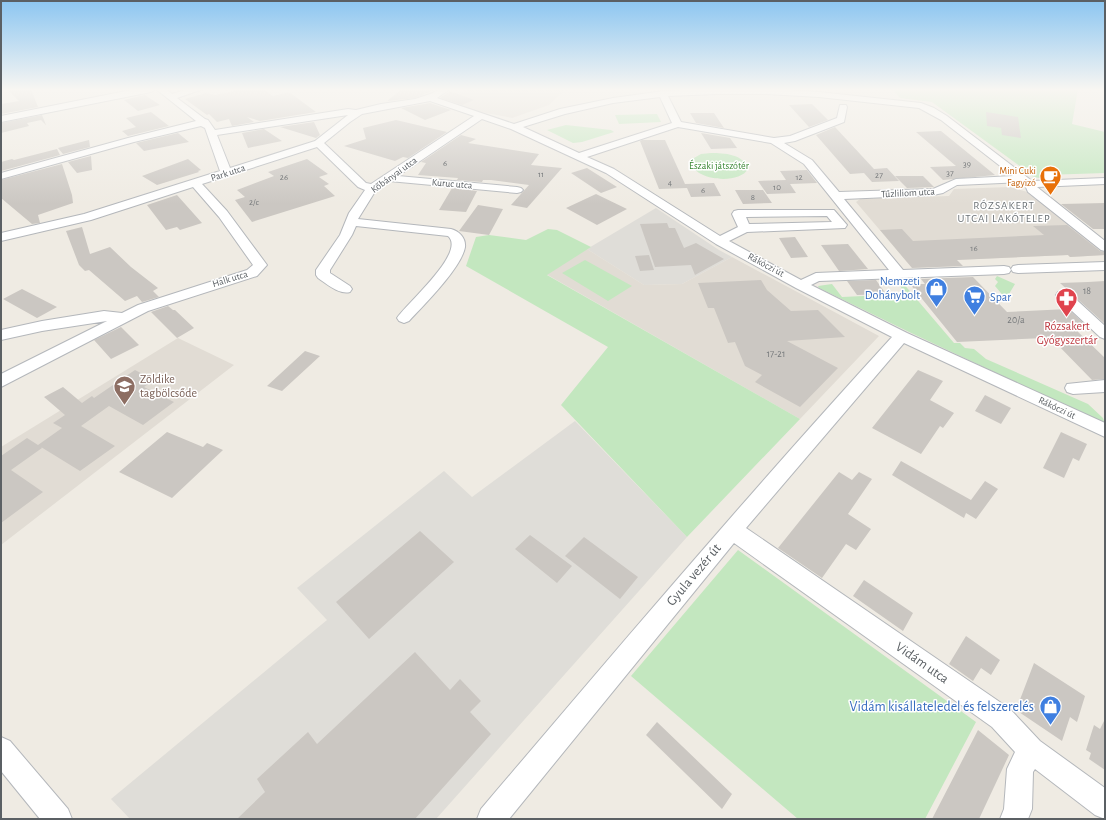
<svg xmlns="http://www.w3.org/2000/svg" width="1106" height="820" font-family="'Alegreya Sans',sans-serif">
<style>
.industrial{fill:#dfddd8}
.education{fill:#e1dcd4}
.green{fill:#c3e7bf}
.building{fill:#cbc7c2}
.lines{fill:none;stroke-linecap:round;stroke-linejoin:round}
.minor-casing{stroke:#b4b7bb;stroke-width:2}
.minor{fill:#fff;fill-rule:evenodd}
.labels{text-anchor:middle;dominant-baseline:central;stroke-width:3;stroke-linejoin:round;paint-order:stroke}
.far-number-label{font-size:9px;fill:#777a7c}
.far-park-label{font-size:10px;fill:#378531;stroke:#fff}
.far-food-label{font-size:10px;fill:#c56008;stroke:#fff;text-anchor:end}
.far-street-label{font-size:10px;fill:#5b6064;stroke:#fff}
.number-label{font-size:10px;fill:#777a7c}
.far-neighbourhood-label{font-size:11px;letter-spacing:1px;fill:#6c7276;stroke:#fff}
.shop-label{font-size:12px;fill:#366cbe;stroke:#fff;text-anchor:end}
.health-label{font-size:12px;fill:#be3a42;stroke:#fff}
.education-label{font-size:12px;fill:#785e54;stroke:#fff;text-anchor:start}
.near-street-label{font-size:14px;fill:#5b6064;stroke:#fff}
.near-shop-label{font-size:14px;fill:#366cbe;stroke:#fff;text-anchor:end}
</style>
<rect width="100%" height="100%" fill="#efebe3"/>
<path class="industrial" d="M656 208 719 250 732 257 682 284 644 285 587 249Z
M575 421 687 537 436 819H130L111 799 327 620 297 588 444 471 472 497Z"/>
<path class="education" d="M471 89H565L549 105 512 118 476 111 447 99Z
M1010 187 1031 193 1105 251V255L1070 257 1068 255 907 262 856 202 860 199 949 196 954 189Z
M587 249 644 285 682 284 732 257 879 336 800 419 546 274Z
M178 338 234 365 1 545V447Z"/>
<path class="green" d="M892 89H1078L1072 124 1105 132V173L1044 175 1050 179C1038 179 1027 175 1017 169H1024L932 102 900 98Z
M657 114 661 122 619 124 615 115Z
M566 125 611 130 614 132 582 142 573 143 547 130Z
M711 153C724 153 744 154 748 169 739 185 694 181 691 162L694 158 701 154Z
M548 229 557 230 591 247 547 275 800 419 687 537 561 405 608 347 466 266 476 237 489 235 526 240Z
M585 260 632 286 608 301 562 273Z
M997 276 1015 284 1006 299 995 286 998 282 995 279Z
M897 282H902L954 343H960L965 348 974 349 986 359 1088 404 1103 418 1105 424 907 331 819 288 818 286 832 284 842 297 906 294Z
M738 550 976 722 925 819H798L631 676Z"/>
<path class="building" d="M7 89H31L38 107 1 114V104L19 101Z
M243 89H264L273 96 289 92 316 112 260 121 247 117 254 122 232 126 229 119 217 122 209 114 207 115 185 99 206 93 215 95Z
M402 89H436L415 98 387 101Z
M450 91 474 100 462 105 440 98Z
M145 95 160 105 138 111 124 100Z
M430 103 451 110 425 120 401 108Z
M812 104 828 120 809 127 789 105Z
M151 112 169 126 128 136 122 131 136 127 126 118Z
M986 112 1018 117 1021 138 1002 135 1001 128 987 126Z
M690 113H714L724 128 696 123Z
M42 115 46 125 41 120 27 123 29 126 1 133V123Z
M396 120 447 132 408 158 403 157 395 161 344 146 366 139 363 128Z
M314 122 320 135 316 138 280 127Z
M835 127 874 169 887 168 899 181 872 182 864 173 850 174 816 135Z
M264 129 282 141 248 148 242 133Z
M941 131 995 175 943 180 930 167 956 166 916 132Z
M178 133 189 142 144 151 136 143Z
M701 133 730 138 737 148 711 149Z
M461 135 476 139 468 143 539 154 531 165 562 168 527 208 511 205 529 185 491 180H483L482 182 457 180 458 178 418 175 426 163 421 162Z
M89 140 90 147 63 154 58 148Z
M642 140H665L685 184 714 183 721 196 691 197 687 188 659 189 640 141Z
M57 149 60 155 1 171V162L12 159 14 160Z
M91 156 92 170 77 173 68 162Z
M188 159 201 170 198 171 199 172 157 185 142 176Z
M307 159 328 174 319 177 329 184 324 186 335 196 252 222 235 200 245 197 237 190 274 176 268 172Z
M62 164 72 195 73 203 38 215 40 223 32 224 1 198V180Z
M587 168 617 187 601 193 571 173Z
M807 170 817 183 790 184 796 193 767 194 758 181 786 180 780 171Z
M895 176H923L934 187 907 188Z
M452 188 477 191 466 212 439 210Z
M735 190H763L772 203 743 204Z
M596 194 627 209 597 225 566 208Z
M177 195 202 223 180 230 177 227 166 230 147 205Z
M1105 203V229H1093L1061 204Z
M478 205 503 209 489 235 459 231Z
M667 223 669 228H675L684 248 696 243 724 259 695 275 691 265 655 267 640 224Z
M1067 225 1100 251 1105 252V255L1070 257 1068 255 957 260 963 266 912 268 880 230 902 229 913 241 1044 235 1033 226Z
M82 227 90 254 110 247 131 267 158 288 153 291 159 297 142 302 137 296 125 301 89 270 85 271 79 265 66 231Z
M795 237 808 257 791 258 779 238Z
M848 244 868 269 839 271 821 245Z
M649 255 654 270 640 271 635 256Z
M973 277 1007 312 1068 309 1089 328 1075 329 1105 358V379L1092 380 1052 339H1047L1045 338 957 342 910 284H925L921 279Z
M761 280 767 290 791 311 818 310 845 337 787 341 838 368 800 407 755 382 762 375 745 366 735 342 728 343 714 308H708L698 283Z
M876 280 886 294 857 295 847 281Z
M1105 281V324L1060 283 1088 282Z
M22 289 57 307 37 318 3 299Z
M168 306 173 310H175L194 328 177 338 151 312Z
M121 327 139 345 111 359 94 340Z
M305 351 320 356 282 391 267 386Z
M135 370 154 380 144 387 174 402 143 425 109 406 81 426 115 446 80 471 41 447 42 448 11 470 43 492 1 523V456L27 438 38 445 62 428 53 423 65 415 44 397 63 387 82 403 92 396 94 398Z
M918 370 943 381 930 400 954 413 943 428 940 426 921 454 872 428Z
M985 395 1011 408 1001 424 975 411Z
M167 432 203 447 207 443 223 450 172 498 119 472Z
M1061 432 1087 444 1079 461 1073 458 1064 478 1043 468Z
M901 461 971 500 985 481 998 489 976 519 966 513 964 518 892 475Z
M839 472 852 480 859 472 872 479 848 514 871 529 856 550 846 544 822 578 778 548Z
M420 531 454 562 369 639 336 602Z
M530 535 572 566 557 583 515 549Z
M584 537 638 577 620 599 565 556Z
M864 580 913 613 903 631 853 596Z
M966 636 1000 660 991 675 981 668 973 681 949 664Z
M415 652 450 690 460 679 481 701 470 712 491 734 415 819H237L265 792 257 779 308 732 317 744Z
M1034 663 1085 696 1077 722 1070 717 1062 741 1016 710Z
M1104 721H1105V770L1089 759 1091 753 1086 750 1094 725 1100 729Z
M657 722 732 794 722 809 646 735Z
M978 730 1009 755 979 819H932Z"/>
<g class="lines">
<defs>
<path id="minor" d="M136 89H155L151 92 1 122V116Z
M156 89H166L172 94 188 89H203L177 98 205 119 208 120 215 130 348 109 356 110 381 104 415 99 433 93 439 89H450L437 98 514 124 560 109 613 98 664 91 705 89H770L819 92 921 103 934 108 947 116 1032 181 1105 178V184L1037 187 1105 241V251L1101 250 1028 192 1025 185 1021 182 957 185 943 193 933 195 844 199 903 270 1004 266 1009 267 1011 270 1009 273 1004 274 819 281 811 285 907 333 1105 423V437L904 343 746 528 1010 709 1040 741 1105 788V819L1095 815 1035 769 1033 772 1032 809 1028 819H1000L1004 809 1007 769 1015 752 992 727 734 543 509 819H477L481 809C616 650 751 491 892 337L796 288 716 244 606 173 511 129 482 119 398 176 517 187 521 188 523 190 521 192 517 193 389 181 376 190 358 219 451 229C459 231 466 238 465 247 462 267 424 305 409 321L404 323 399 321 397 318C406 304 467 252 448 236L356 226 352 235 330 270V273L350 286 352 289 350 292C339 295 327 284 318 278L316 275V270L340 235 349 213 365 190 358 187 317 147 202 184 227 211 267 265 257 276 148 311 1 387V374L107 321 42 331 1 340V330L42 321 104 311 122 313 138 305 247 270 253 265 219 217 193 187 91 220 1 241V233L84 214 220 171 205 128 201 126 134 142 1 179V173L128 138 196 121ZM716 94H767L819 97 919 108 941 120 1013 176 956 179 933 189 839 192 812 160 784 143 795 141 844 122 847 107 846 105H840L837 118 790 136 774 138 681 122 668 96ZM660 97 672 123 579 153 523 127 565 114 613 103ZM430 101 474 116 371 184 366 183 324 143 350 122 362 114ZM348 115 315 141 230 168 217 135ZM678 127 771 143 804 164 889 270 816 273 801 280 729 241 747 232 845 228 847 225 834 210H738L734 211 732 214 738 227 720 236 614 169 587 157ZM827 216 832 222 749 224 746 217Z
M1105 262V270L1018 273 1013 272 1011 269 1013 266 1018 265Z
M1063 291 1068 292 1105 326V339L1100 337 1058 298 1056 295 1058 292Z
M1105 380V392L1073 394 1067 392 1065 388 1067 384Z
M1 737 10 741 68 809 72 819H40L1 771Z"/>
</defs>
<use href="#minor" class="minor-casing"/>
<use href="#minor" class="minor"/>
</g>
<linearGradient id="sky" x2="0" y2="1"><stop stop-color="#8cc6f1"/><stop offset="0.44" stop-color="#f8f6f2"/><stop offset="1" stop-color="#f8f6f2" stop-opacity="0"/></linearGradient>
<rect width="1106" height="204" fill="url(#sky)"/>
<defs>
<symbol id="cafe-pin" viewBox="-11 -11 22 30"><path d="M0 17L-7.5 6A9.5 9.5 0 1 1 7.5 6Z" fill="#e8710a" stroke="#fff"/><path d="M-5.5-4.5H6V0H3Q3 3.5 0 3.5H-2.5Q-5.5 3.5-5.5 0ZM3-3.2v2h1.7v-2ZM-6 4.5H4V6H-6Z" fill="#fff"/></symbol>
<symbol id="shop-pin" viewBox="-11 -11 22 30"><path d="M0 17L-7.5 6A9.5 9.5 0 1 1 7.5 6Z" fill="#3f7fe0" stroke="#fff"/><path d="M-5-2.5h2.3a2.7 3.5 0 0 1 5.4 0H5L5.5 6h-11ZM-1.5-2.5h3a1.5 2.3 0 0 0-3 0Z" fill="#fff"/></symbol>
<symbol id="supermarket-pin" viewBox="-11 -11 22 30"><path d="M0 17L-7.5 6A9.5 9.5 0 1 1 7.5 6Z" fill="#3f7fe0" stroke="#fff"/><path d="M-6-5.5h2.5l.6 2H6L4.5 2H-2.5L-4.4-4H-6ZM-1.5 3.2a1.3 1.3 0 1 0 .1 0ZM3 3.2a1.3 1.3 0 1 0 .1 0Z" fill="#fff"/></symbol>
<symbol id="pharmacy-pin" viewBox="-11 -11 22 30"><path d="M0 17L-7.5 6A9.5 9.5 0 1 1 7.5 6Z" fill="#e0444e" stroke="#fff"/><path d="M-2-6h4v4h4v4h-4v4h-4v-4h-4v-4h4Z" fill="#fff"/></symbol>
<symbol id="school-pin" viewBox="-11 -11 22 30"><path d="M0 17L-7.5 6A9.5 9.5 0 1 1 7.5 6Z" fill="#8d6e63" stroke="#fff"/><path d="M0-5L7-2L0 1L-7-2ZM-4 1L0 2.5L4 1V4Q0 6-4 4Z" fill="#fff"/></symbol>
</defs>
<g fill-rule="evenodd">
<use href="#cafe-pin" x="1038" y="164" width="25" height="34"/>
<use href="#shop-pin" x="924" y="276" width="25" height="34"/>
<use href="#supermarket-pin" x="962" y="284" width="25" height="34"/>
<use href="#pharmacy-pin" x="1054" y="286" width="25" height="34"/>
<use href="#school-pin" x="112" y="374" width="25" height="34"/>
<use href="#shop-pin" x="1038" y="694" width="25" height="34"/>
</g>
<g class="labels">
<g class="far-number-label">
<text x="445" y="163">6</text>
<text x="967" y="164">39</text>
<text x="950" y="173">37</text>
<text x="541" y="174">11</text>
<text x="879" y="175">27</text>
<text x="284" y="177">26</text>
<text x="799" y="177">12</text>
<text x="670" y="182">4</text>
<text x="777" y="187">10</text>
<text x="703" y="190">6</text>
<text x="753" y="197">8</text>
<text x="254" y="202">2/c</text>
<text x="974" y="248">16</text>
</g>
<g class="far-park-label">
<text x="719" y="166">Északi játszótér</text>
</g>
<g class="far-food-label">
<text x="1036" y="171">Mini Cuki<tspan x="1036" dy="12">Fagyizó</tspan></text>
</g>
<g class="far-street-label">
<text transform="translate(228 173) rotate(-18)">Park utca</text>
<text transform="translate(394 175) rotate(-36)">Kőbányai utca</text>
<text transform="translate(452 184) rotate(5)">Kuruc utca</text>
<text transform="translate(908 193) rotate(-3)">Tűzliliom utca</text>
<text transform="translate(766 265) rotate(28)">Rákóczi út</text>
<text transform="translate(230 279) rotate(-17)">Halk utca</text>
<text transform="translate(1057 408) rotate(25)">Rákóczi út</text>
</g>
<g class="number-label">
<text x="1087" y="291">18</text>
<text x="1016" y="320">20/a</text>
<text x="776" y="354">17-21</text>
</g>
<g class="far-neighbourhood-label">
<text x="1004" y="205">RÓZSAKERT<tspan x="1004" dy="13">UTCAI LAKÓTELEP</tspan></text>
</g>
<g class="shop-label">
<text x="920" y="281">Nemzeti<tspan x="920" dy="14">Dohánybolt</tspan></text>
<text x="990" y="297" text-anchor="start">Spar</text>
</g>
<g class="health-label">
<text x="1067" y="326">Rózsakert<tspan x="1067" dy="14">Gyógyszertár</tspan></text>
</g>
<g class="education-label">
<text x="140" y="379">Zöldike<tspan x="140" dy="14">tagbölcsőde</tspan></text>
</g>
<g class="near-street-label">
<text transform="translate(694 575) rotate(-50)">Gyula vezér út</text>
<text transform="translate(922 663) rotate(35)">Vidám utca</text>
</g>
<g class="near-shop-label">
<text x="1034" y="707">Vidám kisállateledel és felszerelés</text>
</g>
</g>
<rect width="1106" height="820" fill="none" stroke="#5b6064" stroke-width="4"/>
</svg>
